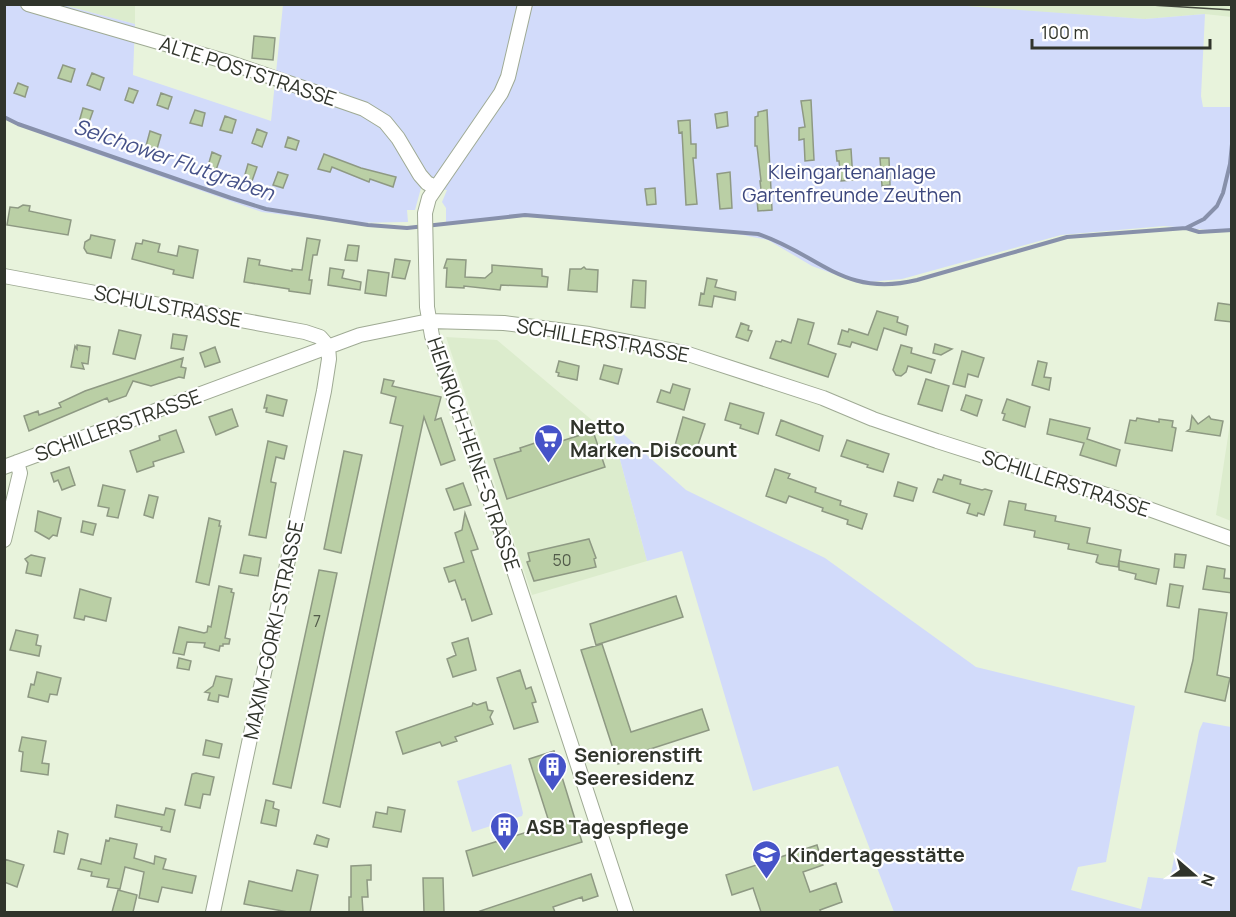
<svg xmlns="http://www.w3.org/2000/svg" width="1236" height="917" font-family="Manrope,sans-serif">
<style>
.built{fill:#dceccd}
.green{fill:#d2dbfa}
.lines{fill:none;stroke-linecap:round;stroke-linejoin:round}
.stream{stroke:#8790aa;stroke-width:4}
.building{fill:#bacfa5;stroke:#8e9983;stroke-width:1.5}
.minor-casing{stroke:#9faa94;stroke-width:16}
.minor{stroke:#fff;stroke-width:14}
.tram{stroke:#454a3f;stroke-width:1.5}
.labels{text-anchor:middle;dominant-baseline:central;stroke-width:4.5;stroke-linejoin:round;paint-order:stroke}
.number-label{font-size:16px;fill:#525b4a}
.street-label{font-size:20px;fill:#30342b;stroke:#fff}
.park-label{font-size:20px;fill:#3c477d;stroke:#fff}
.poi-label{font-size:20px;font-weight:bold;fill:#30342b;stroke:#fff;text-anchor:start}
.water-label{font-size:21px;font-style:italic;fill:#465289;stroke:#fff}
</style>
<rect width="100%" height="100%" fill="#e8f3dc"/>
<path class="built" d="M1231 4 1232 17 1205 14 1145 19 938 5Z
M63 5H135V24Z
M446 337 497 340 593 421 610 422 647 561 532 595Z
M1231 417V521L1216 515Z"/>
<path class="green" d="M938 4 1145 19 1205 14 1201 96 1203 107H1231V232L1164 226 1061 235 902 279 858 283 812 266 768 240 723 231 547 215 446 222V208L442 202 447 190 421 188 415 210H407L408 222 348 223 262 212 48 137 5 118V5H63L135 24 133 75 271 121 283 5Z
M610 422 686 490 825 558 976 667 1135 706 1106 862 1078 867 1071 890 1141 909 1148 877 1170 879 1199 731 1203 722 1231 727V912H894L838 766 753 791 682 551 647 561Z
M511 764 523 813 522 816 472 832 457 781Z"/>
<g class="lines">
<path class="stream" d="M4 117 18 124 231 198 266 209 368 225 407 228 525 215 758 234C819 254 843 298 917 280L1067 237 1186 228 1204 219 1217 206 1223 193 1230 164 1232 144
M1186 228 1199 232 1232 230"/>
</g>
<path class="building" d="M254 36 275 38 273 60 252 58Z
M63 65 75 69 71 82 58 78Z
M92 73 104 78 100 90 87 85Z
M18 83 28 87 25 97 14 93Z
M129 88 138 91 133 103 125 100Z
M161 93 172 97 168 109 157 105Z
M811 100 814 160 805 161 804 139 799 140V128L805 127 801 101Z
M83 108 93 111 88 125 79 122Z
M195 110 205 113 202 126 190 123Z
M767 110 772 210 758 211 757 200 762 199 760 181H761L757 146H755V117L758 116V112Z
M727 112 728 126 717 128 715 114Z
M225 116 236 120 232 133 220 130Z
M690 120 691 144H696V158H693L697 204 686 205 682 132 679 133 678 121Z
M257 129 267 133 262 147 252 143Z
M150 131 161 135 157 149 146 146Z
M288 137 299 141 296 150 285 147Z
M851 149 853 180 841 181 839 161H837L836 151Z
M212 152 221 156 216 170 208 166Z
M324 154 361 168 396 177 393 187 370 179 369 182 332 167 330 172 318 169Z
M880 158H889L890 185 882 186Z
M248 164 257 167 252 181 244 178Z
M278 172 288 175 283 188 273 185Z
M730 172 732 208 720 209 717 174Z
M655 188 656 204 647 205 645 189Z
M23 205 30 206 29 211 71 220 68 235 7 225 10 207 18 208Z
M91 235 115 240 111 258 87 253 84 248 85 242 90 239Z
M307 238 320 240 317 255H313L309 280H312L310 294 289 291V289L244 282 248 258 260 260 259 265 292 271V269L302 270Z
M143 240 160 244 158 252 177 256 179 246 198 250 193 278 173 274 174 270 132 259 136 243 142 244Z
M348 245 359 246 357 261 345 260Z
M395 259 410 261 405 279 392 277Z
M447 259 466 260 465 277 485 278 492 272V265L542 269V276L548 277 547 287 501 285 500 290 464 286V288L446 287 447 268H444Z
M584 267 586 269 598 270 597 292 568 290 570 269H581Z
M330 268 344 270 342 278 361 282 360 290 328 285Z
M368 270 389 273 386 296 365 293Z
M707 278 717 280 715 287 736 292 735 300 714 296 712 307 699 305 701 293 704 294Z
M633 280 646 281 645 308 631 307Z
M1218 303 1232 305V322L1215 320Z
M877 311 898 317 897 322 908 326 906 335 884 328 877 350 852 342 850 347 838 344 842 330 848 332 849 329 868 335Z
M798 319 814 323 808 344 836 354 828 377 770 358 776 341 781 342 782 340 791 343Z
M741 323 749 326 748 330 752 331 748 341 736 337Z
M119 330 141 335 135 359 113 354Z
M173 334 187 336 184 350 171 348Z
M935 344 952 349 941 355 933 353Z
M77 345 90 347 88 364 82 363 84 369 71 367 75 346 77 349Z
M901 345 912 348 911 353 935 360 931 373 908 366 906 372 901 376 896 375 893 370Z
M215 347 220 362 205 367 200 353Z
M962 351 984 358 978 377 968 374 965 387 953 384Z
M183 358 181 367 186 368 184 378 179 377 151 386 133 381 126 396 109 402 107 398 29 431 24 416 38 411 39 415 61 407 59 403 85 391Z
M559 361 579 366 577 380 558 376 559 373 556 372Z
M1038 361 1047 363 1044 377 1051 378 1049 390 1032 385Z
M604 365 622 369 618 384 600 379Z
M384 379 394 381 392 386 441 397 435 420 441 418 455 460 441 465 424 417 340 807 323 803 403 426 390 423 396 397 381 393Z
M926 379 949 386 942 411 918 404Z
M673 384 690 389 684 410 657 402 661 390 670 393Z
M267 395 287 400 283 416 266 412 267 408H264Z
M966 395 982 400 977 416 961 410Z
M1007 399 1030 407 1025 427 1003 420 1005 414 1002 413Z
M730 403 764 413 758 434 740 428 741 425 725 420Z
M232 409 238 426 216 435 209 417Z
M1192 416 1198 424 1209 416 1211 419 1223 421 1220 436 1187 431 1190 429Z
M683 417 705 424 695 454 674 449Z
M1137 418 1159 422V419L1173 421 1172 427 1176 428 1172 451 1125 443 1130 420 1136 421Z
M1050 419 1090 428 1087 439 1120 450 1116 466 1080 455 1084 443 1047 434Z
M781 420 823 436 819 451 776 435Z
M176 430 184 452 153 462 154 466 137 472 130 451 160 440 159 436Z
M593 431 605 467 507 499 494 459 521 451 520 448 544 440 546 446Z
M847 440 889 454 883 472 867 467 868 465 841 456Z
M268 441 287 446 284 459 276 457 271 480V482L276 483 266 538 249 535Z
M344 451 362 455 341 553 324 549Z
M69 467 75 485 62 490 58 480 54 482 51 473Z
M775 469 790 474 788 478 816 488 815 492 841 501 840 505 867 514 862 529 847 524 848 520 822 511 823 508 789 496 786 503 766 496Z
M944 475 961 480 960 484 982 490 985 489 992 491 984 515 978 513 977 516 967 513 970 504 933 492 938 479 942 480Z
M898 482 917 488 913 501 894 496Z
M463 483 471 505 454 510 446 489Z
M103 485 125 490 118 518 107 516 109 508 98 506Z
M149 495 158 497 153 518 144 515Z
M1009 501 1026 504 1025 510 1056 516 1055 521 1090 528 1087 543 1121 550 1118 567 1100 564 1096 562 1098 555 1068 549 1069 544 1034 537 1035 531 1004 525Z
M38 511 61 518 57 536 53 535 49 539 35 531Z
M465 513 478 549 471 551 492 614 472 621 465 599 462 600 455 580 449 582 444 568 464 562 455 533 462 530Z
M209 518 220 521 219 526H221L209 585 196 582Z
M83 521 96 524 93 535 81 532Z
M589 539 596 558 594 559 596 567 534 581 527 562 530 561 528 553Z
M1175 554 1186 555 1184 568 1174 567Z
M31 555 45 558 41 576 26 573 28 563 25 559Z
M244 555 261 558 258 576 240 573Z
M1119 561 1159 569 1156 584 1135 579 1136 574 1119 570Z
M1207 566 1225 569 1224 578 1232 579V593L1203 589Z
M319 570 337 573 291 788 273 784Z
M1170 584 1183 586 1179 608 1167 606Z
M219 586 232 589 231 592 234 593 225 638 230 639 229 644H223V646H220L219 651 204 647 205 643 187 642 184 655 173 653 179 627 204 633 207 632 208 626 211 627Z
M80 589 111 598 106 621 85 616 84 620 74 618Z
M676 596 683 617 596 645 590 624Z
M1199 609 1227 613 1217 675 1230 678 1225 701 1185 692 1193 660Z
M16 630 38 635 36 645 41 646 39 656 10 650Z
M468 638 476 670 453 677 447 659 456 655 452 643Z
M602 644 631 732 702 709 709 730 638 753 639 757 618 764 581 650Z
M179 658 191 661 189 670 177 668Z
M520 670 526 689 531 687 536 702 532 703 538 722 514 729 497 678Z
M37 672 61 678 57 695 50 694 48 702 28 697 31 684 34 685Z
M216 676 232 679 228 697 219 695 218 702 208 700 210 693 205 692 213 686Z
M486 702 488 710 493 711 490 717 493 724 455 737 457 741 442 746 440 742 403 754 396 732 472 706 473 703 477 705Z
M22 737 46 741 42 763 49 764 48 775 21 771 23 752 19 751Z
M206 740 222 744 219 758 203 755Z
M554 751 582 842 473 876 466 851 550 825 529 759Z
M196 773 214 777 210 795 203 794 200 808 185 805 192 774Z
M266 800 274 802 273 808 279 810 276 826 261 823Z
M117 805 164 815 166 808 175 810 170 832 161 830 162 827 115 817Z
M388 807 405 810 401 832 373 827 376 812 387 814Z
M58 831 68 834 64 854 54 852Z
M317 835 329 839 327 847 314 844Z
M110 838 137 844 134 858 154 864 155 856 166 859 163 869 196 876 192 893 162 887 158 902 139 898 144 872 125 867 120 889 107 887 109 879 91 876 92 872 78 869 81 859 101 864 106 840 109 841Z
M817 845 823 865 803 872 810 892 836 883 842 902 820 910 821 912H761L753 888 732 895 726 875Z
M4 859 24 865 17 887 4 882Z
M371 865V880H367L368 897H362L363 912H349V897H351V866Z
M297 870 318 875 310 912H288L244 904 249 881 292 891Z
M591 874 598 896 583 901 582 897 553 907 555 912H481L480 911Z
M423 878H443L444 912H424Z
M118 890 137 895 133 912H112Z"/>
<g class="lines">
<defs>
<path id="minor" d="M28 4 231 63 364 109 385 122 398 138 420 175 427 183 435 187
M525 4 508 77 501 93 429 198 425 213 427 307 432 336 502 534 626 912
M4 276 305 332 320 337 328 346
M4 467 360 335 429 321 504 323 589 334 685 353 823 398 873 419 937 441 1135 504 1232 539
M4 540 20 473 17 462
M213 912 324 391 329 359 328 346"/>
</defs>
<use href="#minor" class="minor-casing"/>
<use href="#minor" class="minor"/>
<path class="tram" d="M1135 4 1232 10"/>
</g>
<defs>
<symbol id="supermarket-pin" viewBox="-11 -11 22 30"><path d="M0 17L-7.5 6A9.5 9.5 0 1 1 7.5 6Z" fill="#4653c8" stroke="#fff"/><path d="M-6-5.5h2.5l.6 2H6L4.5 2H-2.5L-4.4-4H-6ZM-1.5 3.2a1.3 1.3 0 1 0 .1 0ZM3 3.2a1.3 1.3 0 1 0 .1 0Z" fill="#fff"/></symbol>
<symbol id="building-pin" viewBox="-11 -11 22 30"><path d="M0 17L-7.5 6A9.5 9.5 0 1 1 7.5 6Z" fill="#4653c8" stroke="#fff"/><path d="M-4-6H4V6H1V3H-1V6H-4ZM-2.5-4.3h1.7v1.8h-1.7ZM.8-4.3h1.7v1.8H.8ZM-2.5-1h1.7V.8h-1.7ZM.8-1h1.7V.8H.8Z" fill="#fff"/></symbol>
<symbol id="school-pin" viewBox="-11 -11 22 30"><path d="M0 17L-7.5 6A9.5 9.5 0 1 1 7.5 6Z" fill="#4653c8" stroke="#fff"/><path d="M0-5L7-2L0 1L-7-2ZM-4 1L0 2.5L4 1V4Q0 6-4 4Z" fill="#fff"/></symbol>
</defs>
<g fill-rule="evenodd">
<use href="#supermarket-pin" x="532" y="422" width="33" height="45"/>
<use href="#building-pin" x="536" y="750" width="33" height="45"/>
<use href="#building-pin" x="488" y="810" width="33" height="45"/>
<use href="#school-pin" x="750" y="838" width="33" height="45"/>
</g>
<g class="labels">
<g class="number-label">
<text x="562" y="560">50</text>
<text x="317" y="621">7</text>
</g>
<g class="street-label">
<text transform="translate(248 71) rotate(18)">ALTE POSTSTRASSE</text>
<text transform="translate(168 306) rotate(11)">SCHULSTRASSE</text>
<text transform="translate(603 340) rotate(10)">SCHILLERSTRASSE</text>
<text transform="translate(118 425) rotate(-20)">SCHILLERSTRASSE</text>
<text transform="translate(474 454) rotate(71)">HEINRICH-HEINE-STRASSE</text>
<text transform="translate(1066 483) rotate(18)">SCHILLERSTRASSE</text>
<text transform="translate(273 630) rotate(-78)">MAXIM-GORKI-STRASSE</text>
</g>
<g class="park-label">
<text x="852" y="171">Kleingartenanlage<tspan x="852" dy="23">Gartenfreunde Zeuthen</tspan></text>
</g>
<g class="poi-label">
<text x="570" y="426">Netto<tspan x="570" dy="23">Marken-Discount</tspan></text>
<text x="574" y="754">Seniorenstift<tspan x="574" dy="23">Seeresidenz</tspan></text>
<text x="526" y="826">ASB Tagespflege</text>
<text x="787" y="854">Kindertagesstätte</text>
</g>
<g class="water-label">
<text transform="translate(174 159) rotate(19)">Selchower Flutgraben</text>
</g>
</g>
<rect width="1236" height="917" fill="none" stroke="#30342b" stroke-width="12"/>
<g transform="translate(1194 875) rotate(110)" stroke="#ffffff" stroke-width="4.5" paint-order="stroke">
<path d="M0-4.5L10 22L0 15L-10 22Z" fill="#30342b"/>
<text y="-9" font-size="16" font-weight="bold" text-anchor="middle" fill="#30342b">N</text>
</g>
<path d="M1032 39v9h178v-9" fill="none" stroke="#30342b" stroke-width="3"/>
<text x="1041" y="39" font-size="18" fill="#30342b" stroke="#ffffff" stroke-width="4.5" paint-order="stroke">100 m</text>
</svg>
